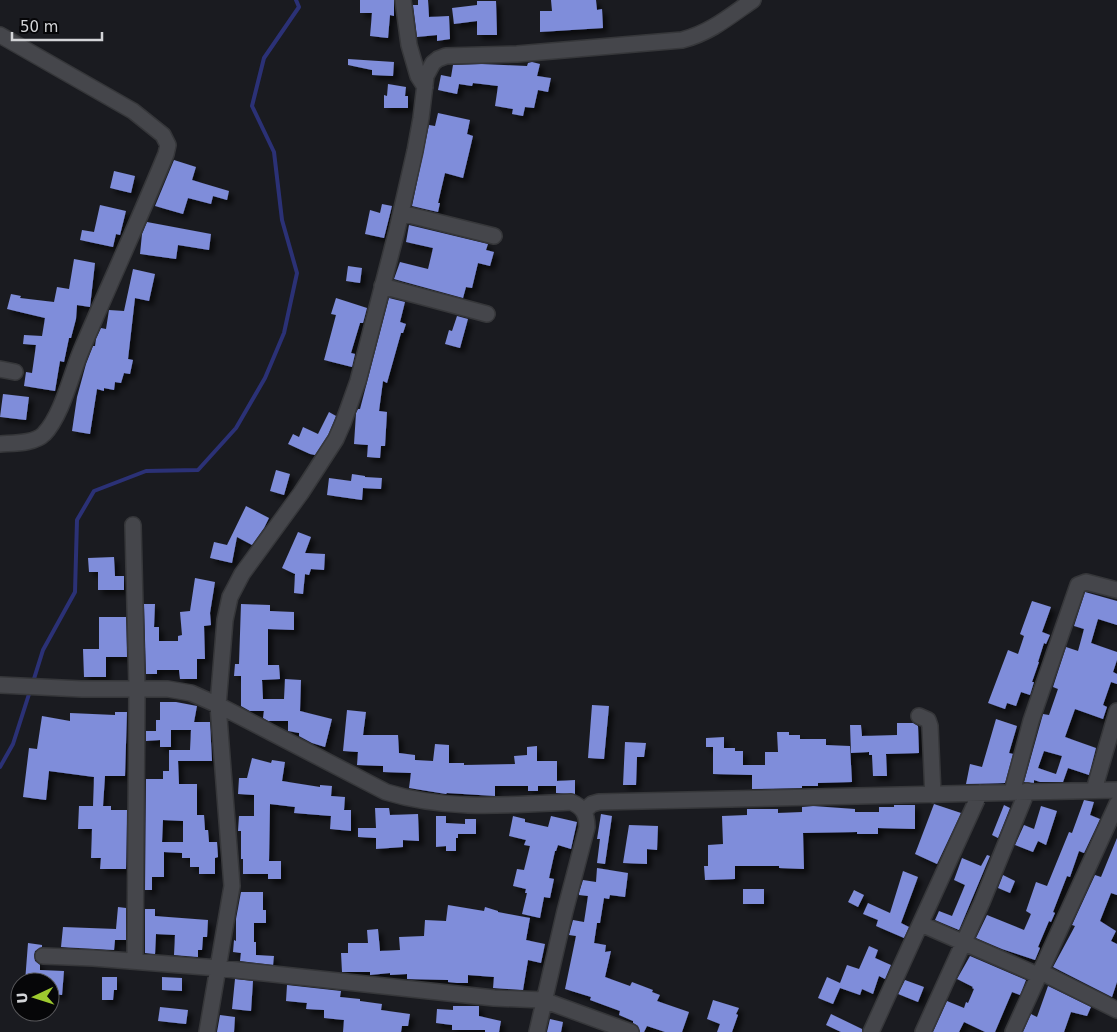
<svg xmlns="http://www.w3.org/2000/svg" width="1117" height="1032" font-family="'DejaVu Sans',sans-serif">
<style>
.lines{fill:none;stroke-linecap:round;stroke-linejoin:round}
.stream{stroke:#2b3176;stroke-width:4}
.building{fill:#7f8dda;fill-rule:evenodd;filter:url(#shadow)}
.minor-casing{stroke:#36373a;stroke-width:18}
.minor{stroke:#45464b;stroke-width:15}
</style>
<defs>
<filter id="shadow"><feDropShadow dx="4.5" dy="4.5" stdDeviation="2.5" flood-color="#0009"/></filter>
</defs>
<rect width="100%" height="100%" fill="#1a1b20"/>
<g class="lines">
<path class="stream" d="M33 682 43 650 75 592 77 520 94 491 146 471 198 470 236 428 265 378 284 333 297 273 282 220 274 152 252 106 264 58 299 7 296 0
M0 767 13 744 30 691"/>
</g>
<path class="building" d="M360 0H394V16L390 15 388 38 370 36 372 13H360Z
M418 0H428L429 17 449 16 450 39 437 41V35L417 37 413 5H418Z
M551 0H596L597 10 602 9 603 28 540 32V11H552Z
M477 1H496L497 35H477V21L454 24 452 8 477 5Z
M348 59 394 62 393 76 372 75V70L348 65Z
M532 62 540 64 537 76 551 78 548 92 538 90 534 108 525 107 523 116 512 114 513 109 495 106 498 86 473 83 472 86 459 84 457 94 438 90 441 75 451 77 453 65 481 64 527 66 528 63Z
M388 84 406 87 405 96H408V108H384V95L387 96Z
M438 113 470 120 467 134 473 136 463 178 445 173 438 203H440L438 212 412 206 429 125 435 126Z
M174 160 196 167 192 180 229 191 227 200 213 196 211 204 188 198 183 214 155 206Z
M114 171 135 176 131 193 110 188Z
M382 204 392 206 384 238 365 234 370 210 380 213Z
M100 205 126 211 120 235 116 234 113 247 80 240 82 230 94 232Z
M147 222 211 234 209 250 178 245 176 259 140 254 142 234Z
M409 225 488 244 486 250 494 252 490 266 478 263 472 288 466 287 463 298 394 279 400 262 428 269 433 248 406 242Z
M74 259 95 263 90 307 77 305 76 319 71 338H69L64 362 60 361 55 391 24 386 26 372 32 373 36 345 23 344 24 335 42 336 45 318 7 309 11 294 21 296 20 298 54 302 57 287 69 289Z
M348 266 362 268 360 283 346 281Z
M133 269 155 274 149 301 135 298 128 359 133 360 130 374 124 373 121 383 115 382 114 390 104 388V391L97 389 90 434 72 431 77 397 86 364 93 346H95L96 339 101 328 106 329 109 310 124 311Z
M336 298 367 308 363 323H360L351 353 355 354 352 367 324 360 336 315 331 314Z
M389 298 405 302 400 322 406 324 403 333H401L387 383 383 381 379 411 387 412 385 446H381L380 458 367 457 368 445 354 444 356 413 358 409H360Z
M457 316 468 319 460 348 445 344 449 330 452 331Z
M3 394 29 397 26 420 0 417Z
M329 412 336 416 328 435 315 455 310 454 288 444 293 434 299 437 303 427 318 434Z
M276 470 290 474 284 495 270 491Z
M352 474 365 476V477L382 478 381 489 363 488 362 500 327 495 329 478 351 481Z
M246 506 269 518 264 528 252 545 237 537 232 563 210 558 214 542 227 545Z
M298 532 311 537 305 553 325 554 324 570 311 569 309 575 305 574 303 594 294 593 295 574 282 568Z
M114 557 115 576H124V590H98V572H89L88 558Z
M195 578 215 582 210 613 211 625 204 626 205 659H197V679H180L179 670H157V674H146L144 604H155L154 627H159V641H178V636L182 635 180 612 190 611Z
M1085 592 1117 601V625L1098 619 1091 643 1117 652V660L1113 672 1117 674V684L1111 682 1103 705 1107 707 1103 719 1075 709 1065 737 1096 748 1089 775 1068 768 1063 782H1040L1034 780V783L1024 782 1043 714 1049 715 1058 689 1053 687 1066 647 1078 651 1084 629 1074 626ZM1044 751 1062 756 1056 774 1038 768Z
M1032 601 1051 607 1042 632 1050 635 1046 644 1044 643 1038 662H1039L1032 682H1034L1030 695 1021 692 1016 706 1007 703 1005 709 988 703 1008 650 1018 654 1024 636 1020 634Z
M241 604 270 605V611L294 612V630L268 629V665H279L280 679 262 680 263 699H284L285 679 301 680 300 711 332 719 325 747 312 743 299 736V733L288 731V721H268L263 718 264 711H250L241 706V676H234L235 664H239Z
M99 617H126L127 657H106V677H84L83 649H99Z
M160 702H176L197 706 194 722H210L212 761H178L179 784H197V815H204L205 830H208L209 842H217L218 857 215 858V874H199V867H190V858H182V853L164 852V877H152V890H145L146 779H163V771H169V750H190L191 730H171V747H160V740L146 741V731H156V720H160ZM163 820 183 821V842H162Z
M592 705 609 706 604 759 588 758Z
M347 710 366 712 363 735H398L399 753 415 755V760L433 761 435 744 449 745V763H464V765L515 764 514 756 527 755V747L537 746V761H557V781L575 780V794L556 793V786H538V791H528V786H495V796L447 793 446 794 409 788 411 773 383 772V766L357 765 358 752 343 751Z
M115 712H127L125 776H105L103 806H111V810H127L126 869H100L101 858H91L92 829H78L79 806H93L94 777 49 771 46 800 23 797 29 748 37 749 42 716 70 721V713L115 715Z
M996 719 1017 726 1009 753 1013 754 1005 783 966 784 970 764 982 767Z
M897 723H913L918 726 919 753 886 754 887 776H873L872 755H869V752L851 753 850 725H861L862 736 897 735Z
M777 732H789V735H800V739H826V745L850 746 852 782 818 783V786H802V788L752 789V775L713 774V747H706V738L724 737V748H735V751H743V765H765V752H778Z
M625 742 646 743 644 757H637L636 785H623Z
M252 758 271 763 272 760 285 762 282 781 320 787V785L332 786 331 796 345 797 344 810H351V831L330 829 331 816 294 813 295 807 270 804 269 861H281V879H268V874H243V859H241V831H238L239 816H254V795L238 794 239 778H247Z
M1084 800 1094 802 1090 815 1100 819 1084 853 1079 851 1070 877 1067 876 1053 912 1055 913 1051 922 1049 921 1038 947 1040 948 1035 960 1002 949 976 938 987 915 1024 930 1031 914 1026 911 1036 882 1047 886 1069 832 1072 833Z
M934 804 961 813 937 864 915 854Z
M894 805H915V829L878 828V834H857V832L803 833 804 869 779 868V866H735V879L705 880 704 866H708V845L723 844 722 816 747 815V809H778V813L802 812V807L813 806 855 809V812H879V807H894Z
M1004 805 1010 808 998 838 992 835Z
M1041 806 1057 811 1046 845 1038 841 1033 852 1015 845 1024 825 1034 829Z
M375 808H389L390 815 418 814 419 841 403 840V847L376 849V838L358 837V828H376Z
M601 814 612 816 605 864 597 863 600 839H597Z
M436 816H446V823L465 824V819H476V834H458V838H456V851H446V846L436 847Z
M513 816 525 819V822L548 827 551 816 577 822 571 849 558 845 556 851H555L549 878 554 879 550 898 544 897 540 918 522 914 527 893H525L526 889 513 886 517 869 524 870 530 846 524 845 526 840 509 836Z
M629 825 658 826 657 850 647 849V864L623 863Z
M1117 838V895L1111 893 1100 921 1116 931 1111 941 1117 944V982L1112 997 1053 967 1075 926 1072 925 1095 875 1101 877Z
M987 855 990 856 959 930 935 920 939 911 952 916 965 885 954 880 962 858 981 866Z
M597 868 628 873 625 897 610 895 609 899 604 898 600 923H597L594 943 606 945 605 952 611 951 605 977 630 986 632 982 653 990 652 992 660 995 657 1001 689 1012 682 1032H665L647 1026 644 1032H640L638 1026 633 1023V1021L619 1015 620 1011 590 1000 591 997 565 989 576 936 569 935 573 920 584 922 588 896 579 895V893L583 880 596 882Z
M903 871 918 877 901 923 909 927 904 938 876 926 878 920 863 914 868 903 890 913Z
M1003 875 1015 881 1010 893 998 888Z
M743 889H764V904H743Z
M854 890 864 895 858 907 848 902Z
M241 892H263V910H266V923H254V942H256V955L274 956 273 965 240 961 241 953 233 952 234 940 236 941V919Z
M448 905 484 911 485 907 498 911V912L530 918 526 940 545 944 541 963 528 960 523 990 493 988 494 977 468 975V983H457L448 982V980L407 979V974L390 975V973L370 975V972H342L341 953H348V943H368L367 930 378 929 380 951 400 950 399 937 424 936 425 920 446 921Z
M118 907 126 908V940H115L114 950 61 947 63 927 116 929Z
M145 909H155V916L208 920 207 937H203L202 950H198V957L174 955 175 935 156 934 155 954 145 953Z
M28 943 42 945V947L35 951 34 955 35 961 40 965V970L64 971 62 995 50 994V982H25Z
M869 946 878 950 875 958 891 965 885 979 879 976 873 994 862 989 860 995 840 988 833 1004 818 998 827 977 840 983 847 965 859 969Z
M970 956 1026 980 1020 995 1012 992 995 1032H985L964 1022 959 1032H933L947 1001 964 1008 966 1002 968 1003 974 989 972 988 973 987 957 979Z
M102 977H117V990H114L113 1000H102Z
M162 977 182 978V991L162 990Z
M235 979 253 981 251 1011 232 1009Z
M905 980 924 987 918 1002 898 994Z
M287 985 341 991 340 997 360 999V1001L382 1004 381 1010 410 1014 408 1026H402L401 1032H343L344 1020 324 1018V1010L306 1009 307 1003 286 1001Z
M1048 986 1091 1007 1087 1016 1071 1012 1064 1032H1023L1031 1014 1037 1017Z
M713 1000 739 1008 736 1014 738 1015 732 1032H717L720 1024 707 1019Z
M453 1006H479V1016L501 1021 499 1032H485V1030H452V1025L436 1023 437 1009 453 1010Z
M160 1007 188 1010 186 1024 158 1021Z
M831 1014 862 1029V1032H841L826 1025Z
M220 1015 235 1017 234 1032H217Z
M550 1019 563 1022 561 1032H547Z"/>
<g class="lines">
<defs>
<path id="minor" d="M403 0 409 45 418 76 425 87
M0 35 133 111 163 135 168 145 166 154C139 220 109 285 81 351 71 375 62 415 44 434 34 444 13 443 0 444
M401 213 494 236
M382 286 487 314
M0 369 15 372
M133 525 137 688 135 961
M0 685 82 689H168L191 693 218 705 386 792C447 811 509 805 571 802 583 807 587 814 587 827L565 911 537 1032
M919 716 928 720 930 726 933 795
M1094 790 1117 711
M1012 792 1031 721 1078 585 1086 582 1117 590
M584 811 592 804 599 802 1117 790
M921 924 1040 976
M43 956 93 958 218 968 494 998 543 1000 631 1032
M1041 972 1117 1010
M207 1032 232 886 218 705 225 620 230 597 242 574 301 493 336 439 343 423 358 381 396 234 415 151 421 118 426 76 433 63 438 59 446 56 517 54 682 40C710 33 730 16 753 0
M871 1032 980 793
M923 1032 982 902 1027 791
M1013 1032 1117 804"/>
</defs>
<use href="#minor" class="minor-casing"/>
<use href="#minor" class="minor"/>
</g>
<g transform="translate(35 997) rotate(266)"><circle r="24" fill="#060608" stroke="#58585b"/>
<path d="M0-4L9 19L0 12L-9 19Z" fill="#9eca2f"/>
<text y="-8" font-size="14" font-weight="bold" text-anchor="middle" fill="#d3d4d7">U</text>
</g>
<path d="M12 32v8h90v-8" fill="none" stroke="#d3d4d7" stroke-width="2.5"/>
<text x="20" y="32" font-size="15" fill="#d3d4d7" stroke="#060608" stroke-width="4" paint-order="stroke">50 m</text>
</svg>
